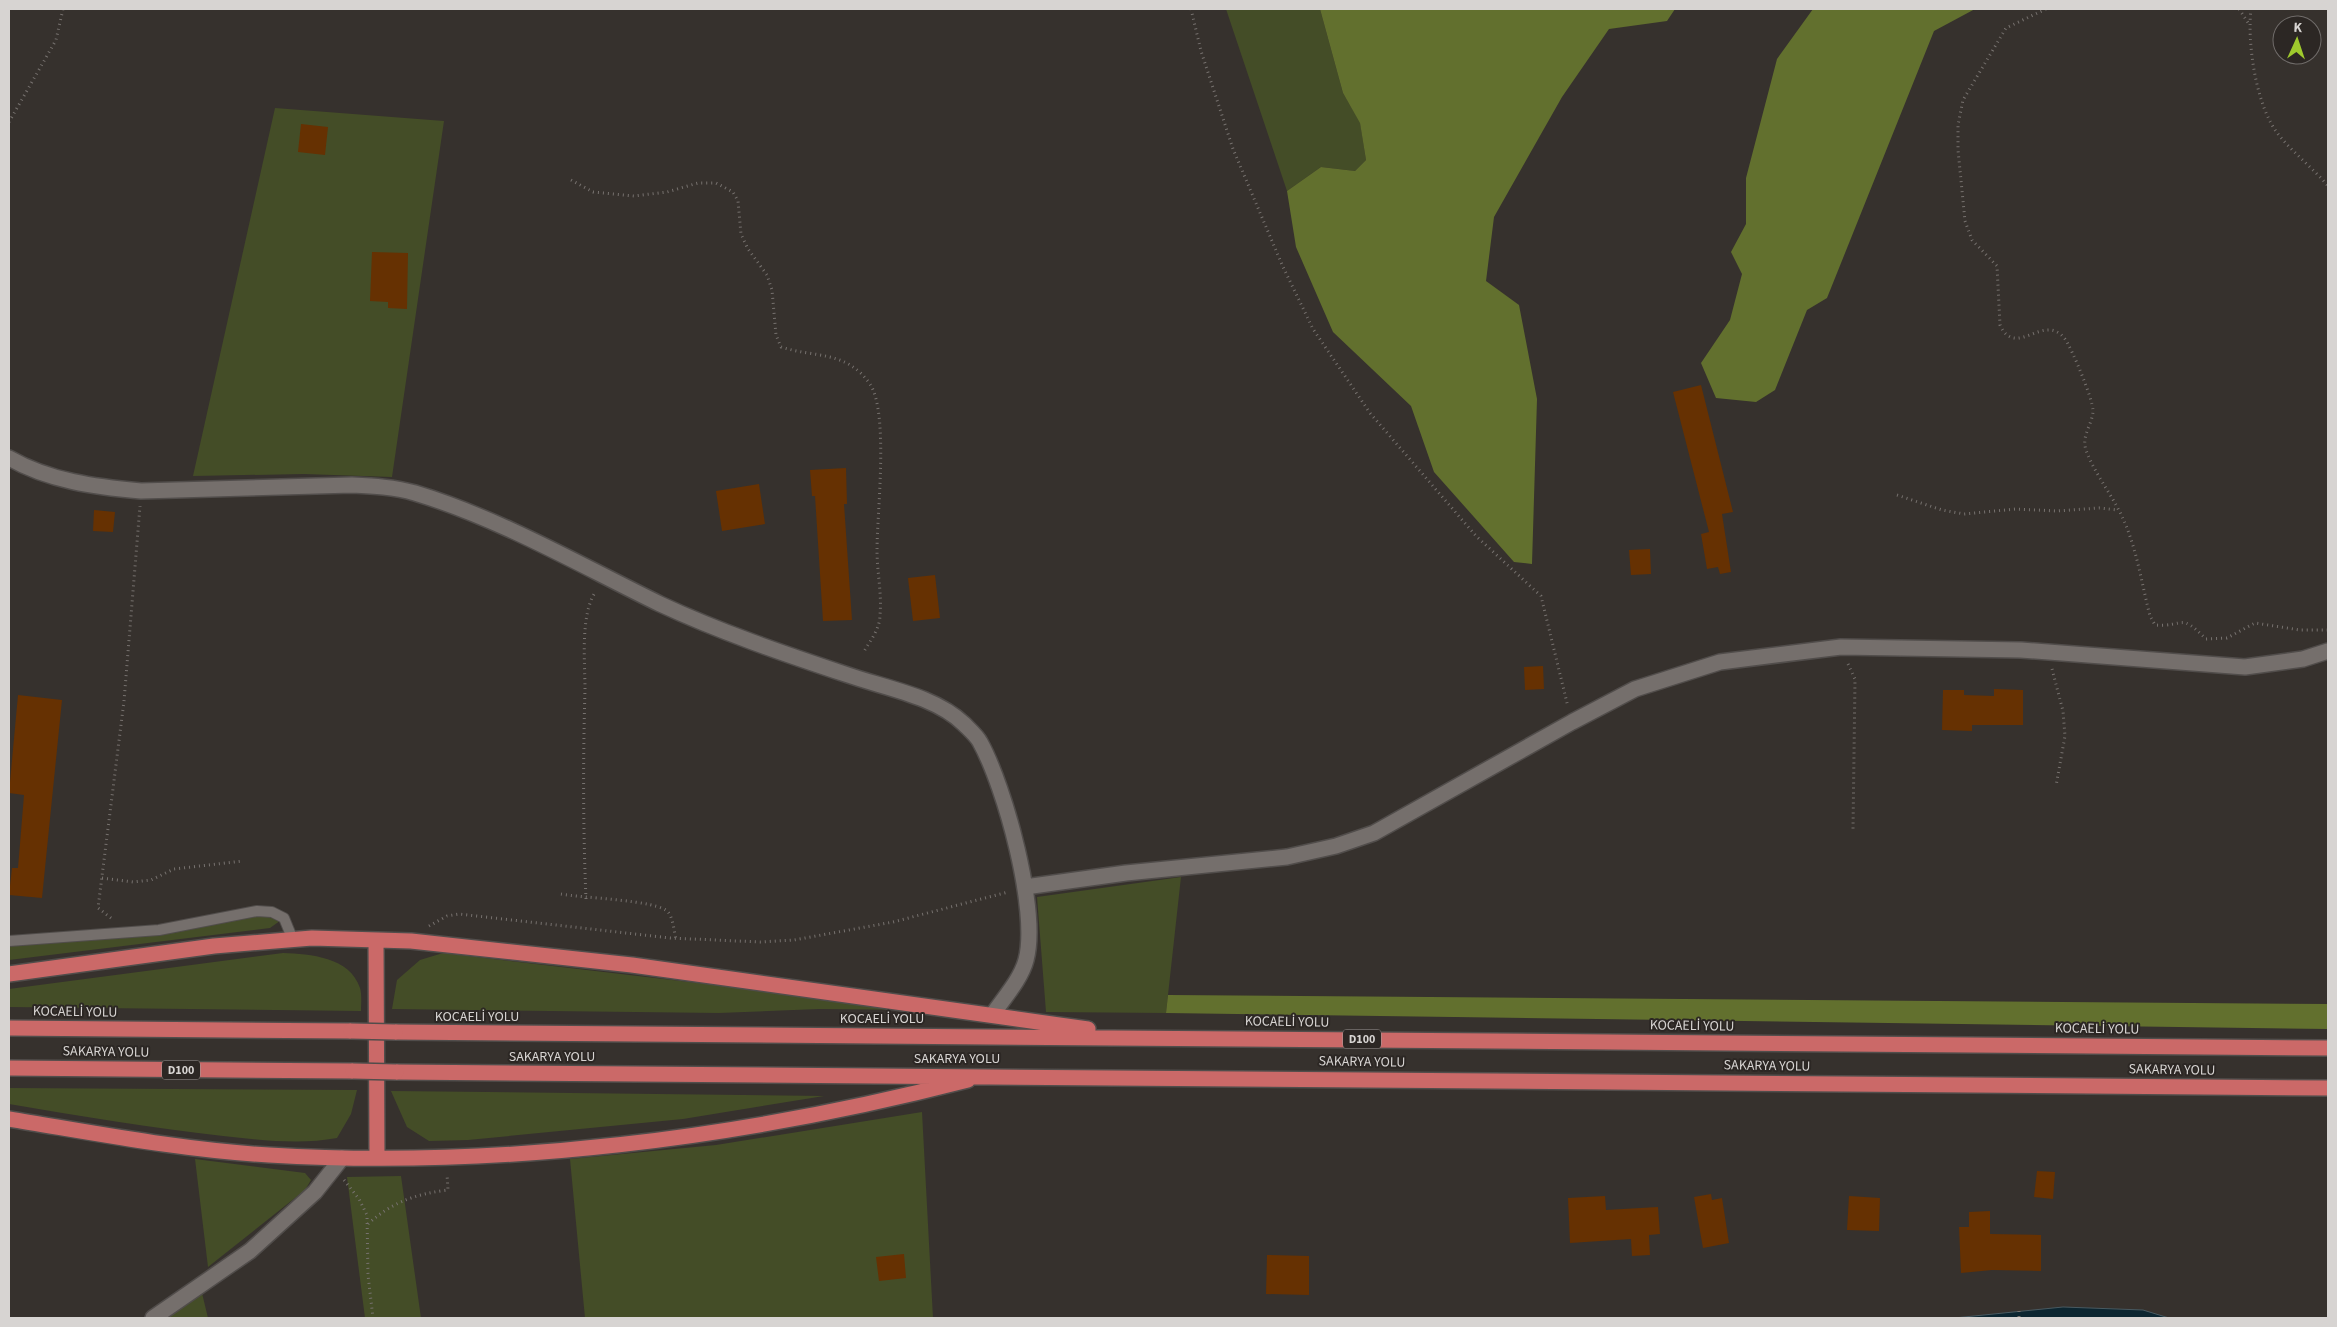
<svg xmlns="http://www.w3.org/2000/svg" width="2337" height="1327" font-family="'Source Sans 3',sans-serif">
<style>
.green{fill:#444d27}
.forest{fill:#62702e}
.water{fill:#0c2631;stroke:#495a61}
.building{fill:#663102}
.lines{fill:none;stroke-linecap:round;stroke-linejoin:round}
.lane-casing{stroke:#514d4b;stroke-width:12}
.street-casing{stroke:#514d4b;stroke-width:18}
.secondary-casing{stroke:#514d4b;stroke-width:18}
.highway-casing{stroke:#514d4b;stroke-width:18}
.path{stroke:#77726f;stroke-width:3;stroke-dasharray:1 4;stroke-linecap:butt}
.lane{stroke:#756f6c;stroke-width:10}
.street{stroke:#756f6c;stroke-width:15}
.secondary{stroke:#756f6c;stroke-width:15}
.highway{stroke:#cb6968;stroke-width:15}
.highway-bridge-casing{stroke:#514d4b;stroke-width:18;stroke-linecap:butt}
.highway-bridge{stroke:#cb6968;stroke-width:15}
.labels{text-anchor:middle;dominant-baseline:central;stroke-width:4;stroke-linejoin:round;paint-order:stroke}
.shield{fill:#2c2724;stroke:#a4a09e;stroke-width:1}
.shield-label{font-size:12px;font-weight:bold;fill:#d7d4d2}
.street-label{font-size:14px;fill:#d7d4d2;stroke:#2c2724}
</style>
<rect width="100%" height="100%" fill="#36312d"/>
<path class="green" d="M1226 9H1320L1343 93 1360 122 1366 160 1355 171 1321 167 1287 191Z
M275 108 444 121 392 477 304 474 193 476Z
M1181 877 1166 1013 1046 1012 1037 897Z
M257 911 284 918 270 928 9 960V941L100 936Z
M283 953C310 954 350 957 360 988 362 994 361 1005 361 1011L9 1007V989Z
M443 953 927 1010 819 1009 719 1013 392 1009 397 980 420 960Z
M9 1088 357 1090 351 1114 337 1138C300 1145 261 1140 223 1136 151 1128 80 1116 9 1104Z
M391 1091 824 1096 683 1119 468 1140 429 1141 407 1127Z
M922 1112 933 1318H585L570 1159 716 1145Z
M195 1159 305 1173 311 1180 305 1190 208 1267Z
M401 1176 421 1318H365L347 1177Z
M202 1293 208 1318H165Z"/>
<path class="forest" d="M1320 9H1675L1667 21 1609 29 1562 97 1494 217 1486 281 1519 305 1537 399 1532 564 1514 562 1434 472 1411 406 1333 332 1296 247 1287 191 1321 167 1355 171 1366 160 1360 123 1343 93Z
M1813 9H1975L1934 31 1827 298 1807 310 1775 390 1756 402 1716 398 1701 363 1730 320 1742 274 1731 252 1746 224V178L1777 59Z
M1168 995 2328 1004V1029L1166 1013Z"/>
<path class="water" d="M2063 1307 2143 1310 2169 1318H1954Z"/>
<path class="building" d="M301 124 328 127 325 155 298 152Z
M372 252 408 253 407 309 388 308V302L370 301Z
M1701 385 1733 512 1722 514 1731 572 1720 574 1718 567 1707 569 1701 534 1709 532 1673 392Z
M846 468 847 504H844L852 620 823 621 815 496H812L810 470Z
M759 484 765 524 722 531 716 491Z
M94 510 115 512 113 532 93 531Z
M1650 549 1651 574 1631 575 1629 550Z
M935 575 940 618 913 621 908 578Z
M1543 666 1544 689 1525 690 1524 667Z
M1994 689 2023 690V725H1972V731L1942 730 1943 690H1964V695L1994 696Z
M18 695 62 700 42 898 9 895 12 868H18L24 795 9 793Z
M2037 1171 2055 1172 2053 1199 2034 1197Z
M1711 1194 1712 1200 1722 1198 1729 1243 1703 1248 1694 1197Z
M1605 1196 1606 1210 1658 1207 1660 1234 1649 1235 1650 1255 1632 1256 1631 1239 1570 1243 1568 1198Z
M1849 1196 1880 1198 1879 1231 1847 1230Z
M1990 1211V1234L2041 1235V1271L1992 1270 1961 1273 1959 1227H1969V1212Z
M904 1254 906 1278 879 1281 876 1257Z
M1267 1255 1309 1256V1295L1266 1294Z"/>
<g class="lines">
<defs>
<path id="lane" d="M9 941 159 930 257 911 272 912 284 918 293 940"/>
<path id="street" d="M9 458C49 481 96 487 141 491L352 485C373 486 394 487 415 493 501 519 580 565 660 604 720 632 785 654 848 675 885 688 935 696 964 724 970 730 977 736 980 742 1005 787 1039 911 1026 960 1021 979 1004 998 993 1014
M1025 887 1126 873 1287 857 1336 846 1374 833 1572 722 1635 689 1720 662 1841 647 2021 650 2245 667 2303 659 2328 651"/>
<path id="secondary" d="M153 1318 250 1251 315 1192 342 1158"/>
<path id="highway" d="M376 940 377 1157
M9 974 214 946 312 938 411 941 632 965 1088 1029
M9 1028 351 1031
M395 1032 2328 1048
M9 1068 353 1071
M396 1072 2328 1088
M9 1119C95 1133 182 1150 269 1155 501 1169 743 1138 968 1080"/>
</defs>
<use href="#lane" class="lane-casing"/>
<use href="#street" class="street-casing"/>
<use href="#secondary" class="secondary-casing"/>
<use href="#highway" class="highway-casing"/>
<path class="path" d="M1191 9 1201 51 1233 149 1283 267 1313 329 1370 413 1476 536 1541 596 1568 707
M2046 9 2006 28 1963 100 1958 125V150L1965 221 1972 240 1997 266 2000 325C2016 360 2044 311 2065 339 2072 349 2092 397 2093 410 2093 424 2081 435 2086 450 2095 475 2114 497 2124 521 2137 550 2142 585 2150 616L2155 625C2186 627 2179 612 2206 639L2227 638 2255 623 2300 630H2328
M2239 9 2249 24
M2251 9C2247 43 2256 106 2278 134 2293 153 2313 168 2328 186
M9 122 56 40 63 9
M571 180 593 192 634 196 667 192 698 183H716L733 192 738 201 741 234 748 249 767 275 772 290 776 335 781 347C815 358 846 350 870 384 889 413 877 513 877 550 877 572 882 594 880 615 880 629 870 641 863 653
M1897 495 1942 510 1964 514 2016 509 2057 511 2099 508 2118 510
M1848 664 1855 679 1853 829
M2052 669 2063 711 2065 736 2056 786
M102 878 133 882 151 880 174 869 243 861
M561 894C581 898 658 900 668 912 673 918 674 931 676 939
M586 899C583 828 583 759 585 689 585 661 580 614 596 591
M111 918 98 908 124 701 140 506
M429 926 447 916 459 914 670 938 760 942 794 940 893 922 1008 892
M344 1180 359 1199 367 1215 368 1275 373 1318
M368 1224C392 1202 416 1194 448 1190L447 1174
M2019 1311V1318"/>
<use href="#lane" class="lane"/>
<use href="#street" class="street"/>
<use href="#secondary" class="secondary"/>
<use href="#highway" class="highway"/>
<defs>
<path id="highway-bridge" d="M351 1031 395 1032
M353 1071 396 1072"/>
</defs>
<use href="#highway-bridge" class="highway-bridge-casing"/>
<use href="#highway-bridge" class="highway-bridge"/>
</g>
<g class="labels">
<g class="shield">
<rect x="1343" y="1029.5" width="38" height="19" rx="4"/>
<rect x="162" y="1060.5" width="38" height="19" rx="4"/>
</g>
<g class="shield-label">
<text x="1362" y="1039">D100</text>
<text x="181" y="1070">D100</text>
</g>
<g class="street-label">
<text transform="translate(75 1012) rotate(1)">KOCAELİ YOLU</text>
<text x="477" y="1017">KOCAELİ YOLU</text>
<text x="882" y="1019">KOCAELİ YOLU</text>
<text transform="translate(1287 1022) rotate(1)">KOCAELİ YOLU</text>
<text transform="translate(1692 1026) rotate(1)">KOCAELİ YOLU</text>
<text transform="translate(2097 1029) rotate(1)">KOCAELİ YOLU</text>
<text transform="translate(106 1052) rotate(1)">SAKARYA YOLU</text>
<text x="552" y="1057">SAKARYA YOLU</text>
<text x="957" y="1059">SAKARYA YOLU</text>
<text transform="translate(1362 1062) rotate(1)">SAKARYA YOLU</text>
<text transform="translate(1767 1066) rotate(1)">SAKARYA YOLU</text>
<text transform="translate(2172 1070) rotate(1)">SAKARYA YOLU</text>
</g>
</g>
<rect width="2337" height="1327" fill="none" stroke="#d7d4d2" stroke-width="20"/>
<g transform="translate(2297 40) rotate(3)"><circle r="24" fill="#2c2724" stroke="#706c6a"/>
<path d="M0-4L9 19L0 12L-9 19Z" fill="#9fca2d"/>
<text y="-8" font-size="14" font-weight="bold" text-anchor="middle" fill="#d7d4d2">K</text>
</g>
</svg>
